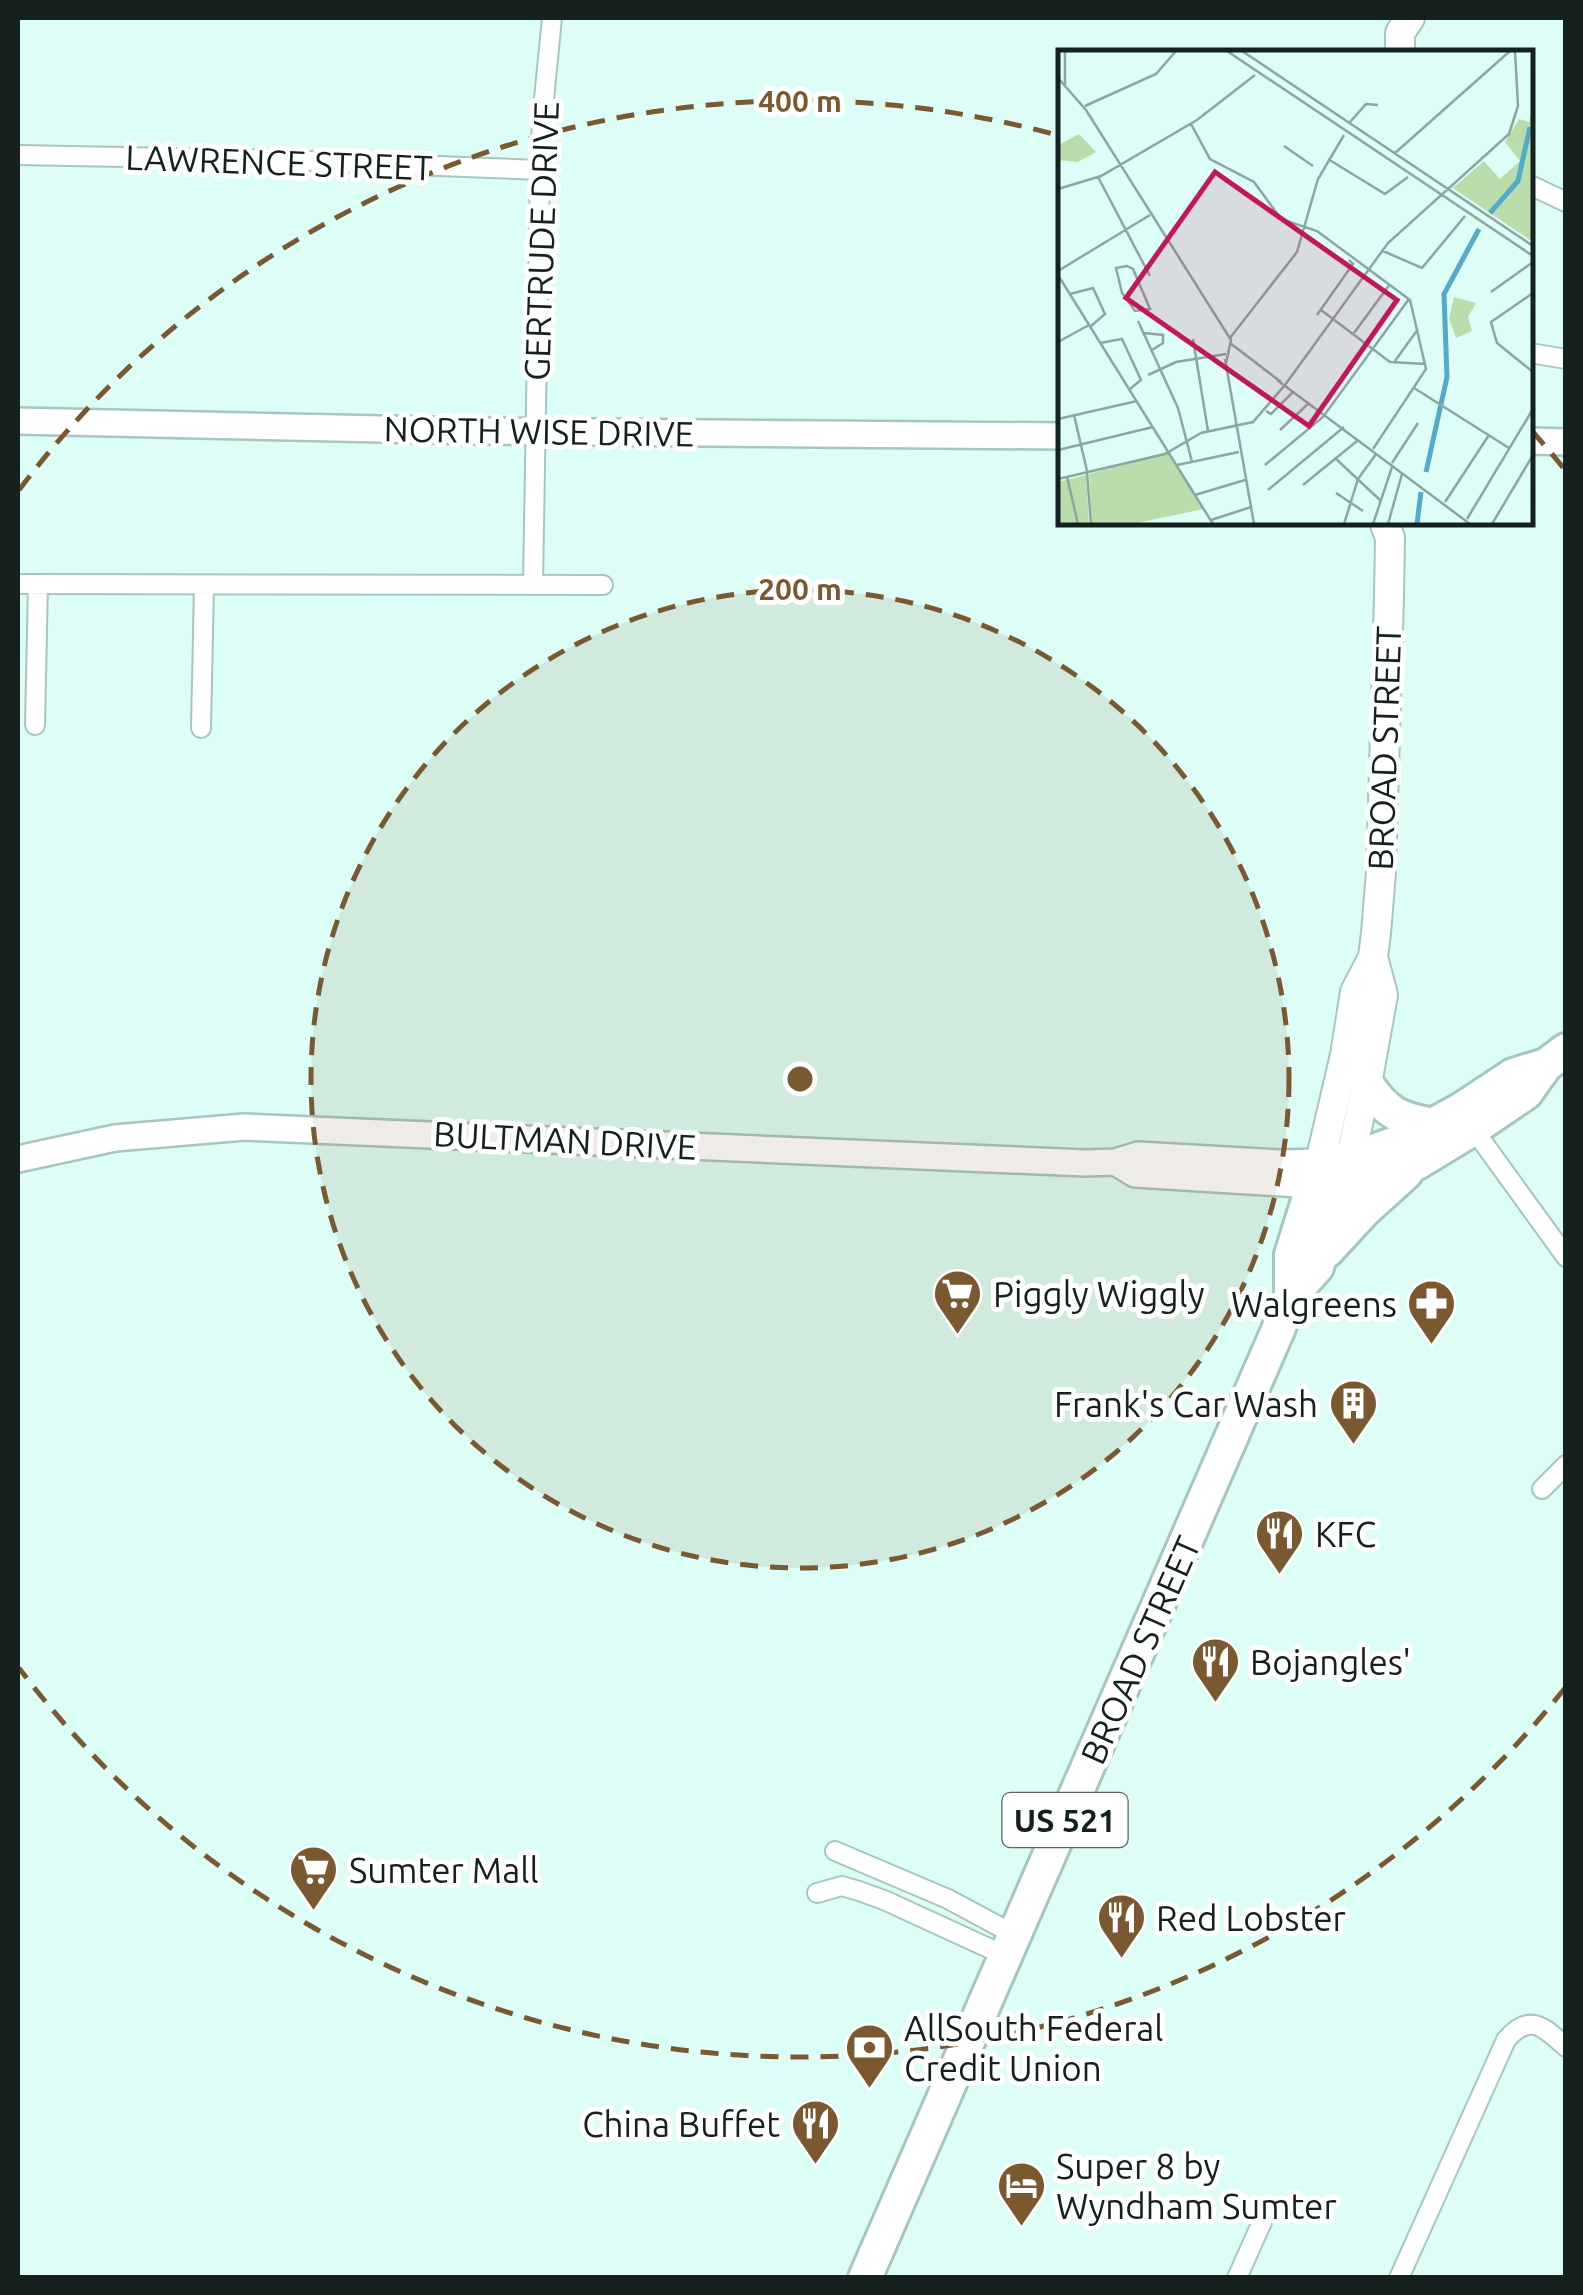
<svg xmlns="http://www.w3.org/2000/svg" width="1583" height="2295" font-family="Ubuntu,sans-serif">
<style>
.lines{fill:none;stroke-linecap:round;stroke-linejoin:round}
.street-casing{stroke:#a6c6bf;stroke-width:22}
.secondary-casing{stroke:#a6c6bf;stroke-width:30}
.primary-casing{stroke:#a6c6bf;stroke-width:32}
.highway-casing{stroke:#a6c6bf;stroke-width:38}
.street{stroke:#fff;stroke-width:18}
.secondary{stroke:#fff;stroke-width:25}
.primary{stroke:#fff;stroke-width:28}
.highway{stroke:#fff;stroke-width:32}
.ring{fill:none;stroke:#7a5930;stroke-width:5;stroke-dasharray:18 12}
.labels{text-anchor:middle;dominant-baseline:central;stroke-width:10;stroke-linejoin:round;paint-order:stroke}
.shield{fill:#fff;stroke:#5b6462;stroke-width:2.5}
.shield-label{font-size:32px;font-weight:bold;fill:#15211f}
.street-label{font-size:35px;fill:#15211f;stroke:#fff}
.poi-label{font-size:35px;fill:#15211f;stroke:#fff;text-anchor:start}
.inset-river{fill:none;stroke:#54abc9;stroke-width:5}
.inset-road{fill:none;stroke:#8ca6a0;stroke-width:2.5}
.view{fill:#c2185b;fill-opacity:0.15;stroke:#c2185b;stroke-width:5}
.inset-edge{fill:none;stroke:#15211f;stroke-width:5}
.centre{fill:#7a5930;stroke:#fff;stroke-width:5}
.ring-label{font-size:30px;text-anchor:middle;font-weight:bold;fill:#7a5930;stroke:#fff;stroke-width:10;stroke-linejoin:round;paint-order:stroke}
</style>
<rect width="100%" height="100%" fill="#dcfef6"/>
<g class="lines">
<defs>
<path id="street" d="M18 155 282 160 540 170
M1530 185 1566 202
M1530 353 1566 359
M18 584 603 585
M533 585 540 170 542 119 552 18
M35 725 38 584
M201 728 204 586
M1469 1123 1566 1257
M1542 1489 1566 1465
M835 1851 948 1899 1015 1935
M817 1893 842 1886 859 1891 884 1900 1006 1956
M1237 2278 1262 2222
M1399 2278 1506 2040C1530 2012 1544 2027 1566 2047"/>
<path id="secondary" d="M18 421 477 431 1060 436
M1530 441 1566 442
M18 1159 115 1138 244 1127 1085 1163 1115 1162 1138 1155 1280 1163 1320 1162
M1115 1162 1135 1174 1313 1185"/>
<path id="primary" d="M1400 52V33L1410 18
M1350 1159 1367 1084 1383 995 1373 957
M1320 1162 1345 1055 1355 992 1373 957 1376 933 1381 872 1389 597 1390 538 1384 522"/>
<path id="highway" d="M1367 1084C1387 1114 1400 1119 1434 1125
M1313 1185 1361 1181 1417 1163 1473 1129 1526 1093 1546 1065 1566 1050
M1327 1251 1364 1211 1406 1173
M1291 1296 1317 1267 1348 1165
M865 2278 1278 1330 1291 1296V1255L1320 1162 1350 1159 1407 1139 1460 1110 1513 1075 1546 1065"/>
</defs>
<use href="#street" class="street-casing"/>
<use href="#secondary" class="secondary-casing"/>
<use href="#primary" class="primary-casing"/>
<use href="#highway" class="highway-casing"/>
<use href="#street" class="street"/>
<use href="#secondary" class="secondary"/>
<use href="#primary" class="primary"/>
<use href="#highway" class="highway"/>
</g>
<circle cx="800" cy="1079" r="489" fill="#7a5930" fill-opacity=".12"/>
<g class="ring">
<circle cx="800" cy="1079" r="489"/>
<path d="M1565 1688A978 978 0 0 1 19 1668M19 490A978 978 0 0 1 1053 134M1532 431A978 978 0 0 1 1565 470"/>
</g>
<defs>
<symbol id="supermarket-pin" viewBox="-11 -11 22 30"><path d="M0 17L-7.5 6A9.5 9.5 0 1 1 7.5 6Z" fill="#7a5930" stroke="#fff"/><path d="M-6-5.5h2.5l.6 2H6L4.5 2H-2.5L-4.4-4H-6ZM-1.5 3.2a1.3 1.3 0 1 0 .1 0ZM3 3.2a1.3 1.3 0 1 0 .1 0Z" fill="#fff"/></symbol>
<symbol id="pharmacy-pin" viewBox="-11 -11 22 30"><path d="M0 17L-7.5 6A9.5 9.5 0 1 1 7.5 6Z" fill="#7a5930" stroke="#fff"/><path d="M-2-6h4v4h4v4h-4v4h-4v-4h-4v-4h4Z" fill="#fff"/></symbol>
<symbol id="building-pin" viewBox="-11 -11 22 30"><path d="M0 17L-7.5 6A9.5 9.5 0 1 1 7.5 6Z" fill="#7a5930" stroke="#fff"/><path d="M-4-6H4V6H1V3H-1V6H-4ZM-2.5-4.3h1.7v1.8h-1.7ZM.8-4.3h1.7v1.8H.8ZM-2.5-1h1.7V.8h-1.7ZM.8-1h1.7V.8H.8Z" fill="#fff"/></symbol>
<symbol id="restaurant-pin" viewBox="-11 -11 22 30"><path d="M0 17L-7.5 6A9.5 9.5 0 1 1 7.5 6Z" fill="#7a5930" stroke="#fff"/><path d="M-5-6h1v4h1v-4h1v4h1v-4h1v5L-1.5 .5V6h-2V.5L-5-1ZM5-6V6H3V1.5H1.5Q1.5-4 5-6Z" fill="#fff"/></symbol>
<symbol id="bank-pin" viewBox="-11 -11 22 30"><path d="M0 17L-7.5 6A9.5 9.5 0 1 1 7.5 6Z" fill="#7a5930" stroke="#fff"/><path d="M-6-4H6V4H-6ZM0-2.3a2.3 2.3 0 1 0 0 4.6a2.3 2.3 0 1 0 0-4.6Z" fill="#fff"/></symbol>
<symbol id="hotel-pin" viewBox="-11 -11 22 30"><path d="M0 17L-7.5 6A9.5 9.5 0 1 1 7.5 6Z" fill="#7a5930" stroke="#fff"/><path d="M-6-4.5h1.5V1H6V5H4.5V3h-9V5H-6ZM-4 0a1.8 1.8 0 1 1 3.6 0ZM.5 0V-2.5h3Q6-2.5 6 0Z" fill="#fff"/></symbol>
</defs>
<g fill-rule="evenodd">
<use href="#supermarket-pin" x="930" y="1266" width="55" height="75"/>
<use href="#pharmacy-pin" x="1404" y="1276" width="55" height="75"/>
<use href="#building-pin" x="1326" y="1376" width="55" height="75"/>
<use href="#restaurant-pin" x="1252" y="1506" width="55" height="75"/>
<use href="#restaurant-pin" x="1188" y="1634" width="55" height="75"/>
<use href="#supermarket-pin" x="286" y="1842" width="55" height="75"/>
<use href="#restaurant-pin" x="1094" y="1890" width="55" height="75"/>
<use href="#bank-pin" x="842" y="2020" width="55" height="75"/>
<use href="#restaurant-pin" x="788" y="2096" width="55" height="75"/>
<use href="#hotel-pin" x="994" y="2158" width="55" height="75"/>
</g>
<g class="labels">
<rect class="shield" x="1002.5" y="1793" width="125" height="54" rx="8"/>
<g class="shield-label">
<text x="1065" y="1820">US 521</text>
</g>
<g class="street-label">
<text transform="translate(279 162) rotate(2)">LAWRENCE STREET</text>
<text transform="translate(541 241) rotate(-88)">GERTRUDE DRIVE</text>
<text transform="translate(539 431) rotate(1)">NORTH WISE DRIVE</text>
<text transform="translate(1384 748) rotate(-88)">BROAD STREET</text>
<text transform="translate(565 1140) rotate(3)">BULTMAN DRIVE</text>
<text transform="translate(1140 1650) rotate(-66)">BROAD STREET</text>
</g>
<g class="poi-label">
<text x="993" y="1294">Piggly Wiggly</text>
<text x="1397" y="1304" text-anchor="end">Walgreens</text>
<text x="1318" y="1404" text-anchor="end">Frank's Car Wash</text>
<text x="1315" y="1534">KFC</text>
<text x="1250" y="1662">Bojangles'</text>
<text x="349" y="1870">Sumter Mall</text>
<text x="1156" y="1918">Red Lobster</text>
<text x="904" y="2028">AllSouth Federal<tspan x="904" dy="40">Credit Union</tspan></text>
<text x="780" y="2124" text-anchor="end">China Buffet</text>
<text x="1056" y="2166">Super 8 by<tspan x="1056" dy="40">Wyndham Sumter</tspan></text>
</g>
</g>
<g transform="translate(1058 50)">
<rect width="475" height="475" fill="#dcfef6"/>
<path d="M475 54V192L395 138 426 111 442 129 462 111 447 92 461 69 471 72ZM21 84 38 102 20 112 0 110V95ZM396 247 418 253 410 267 414 281 398 288 391 269ZM110 402 146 459 74 474H34L31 424ZM28 425 31 474H0V432Z" fill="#baddab"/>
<path class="inset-river" d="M432 163 460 131 472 77M368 422 389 327 386 244 421 179M359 474 363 442"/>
<path class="inset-road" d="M7 1V35M169 1 475 206M184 1 475 196M0 28 28 60 173 290 168 313M27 56 98 24 118 1M292 72 308 54 320 55M133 74 152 109 196 132 223 169 259 181 352 250 368 319 315 399M226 96 255 116M337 103 452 1M270 109 327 144 350 127M40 127 92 226M0 139 43 126 139 70 197 25M325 201 364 218 407 166M69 216 75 219 92 259 77 261 64 243 58 218ZM0 221 92 165M0 225 155 474M433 242 475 212M475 243 433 272 439 293 475 322M12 244 35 238 47 264 32 277M263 260 332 312 368 314M259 265 295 214 291 210M80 271 120 358 134 412M86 283 105 285V293L94 300M296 283 332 234M172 288 239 202 260 129 286 85M135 289 150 381M0 292 31 275M42 293 64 289 83 330 72 339M172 293 223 332M167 309 196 474M337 311 360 279M90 325 118 312 168 304M219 330 412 474M227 335 330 193 451 84 460 56 457 1M356 338 451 398M208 361 213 364 235 342M16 365 29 421M0 369 79 351M222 380 250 354M0 400 95 377M277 408 323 451M334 413 360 373M119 415 181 402M207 415 265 367 351 249M29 422 33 474M9 427 20 474M0 429 107 404 143 383 195 372 227 335M245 435 299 391M210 440 286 377M278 443 305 461M137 445 187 430M387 452 431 385M409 469 475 359M153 470 193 457M286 474 300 429 318 404M315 474 334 417M330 474 344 424M434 474 475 405"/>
<path class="view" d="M157 122 339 250 251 376 68 248Z"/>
<rect width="475" height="475" class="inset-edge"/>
</g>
<circle cx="800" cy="1079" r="15" class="centre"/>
<g class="ring-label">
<text x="800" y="112">400 m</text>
<text x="800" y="600">200 m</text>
</g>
<rect width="1583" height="2295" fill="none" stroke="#15211f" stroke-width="40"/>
</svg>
